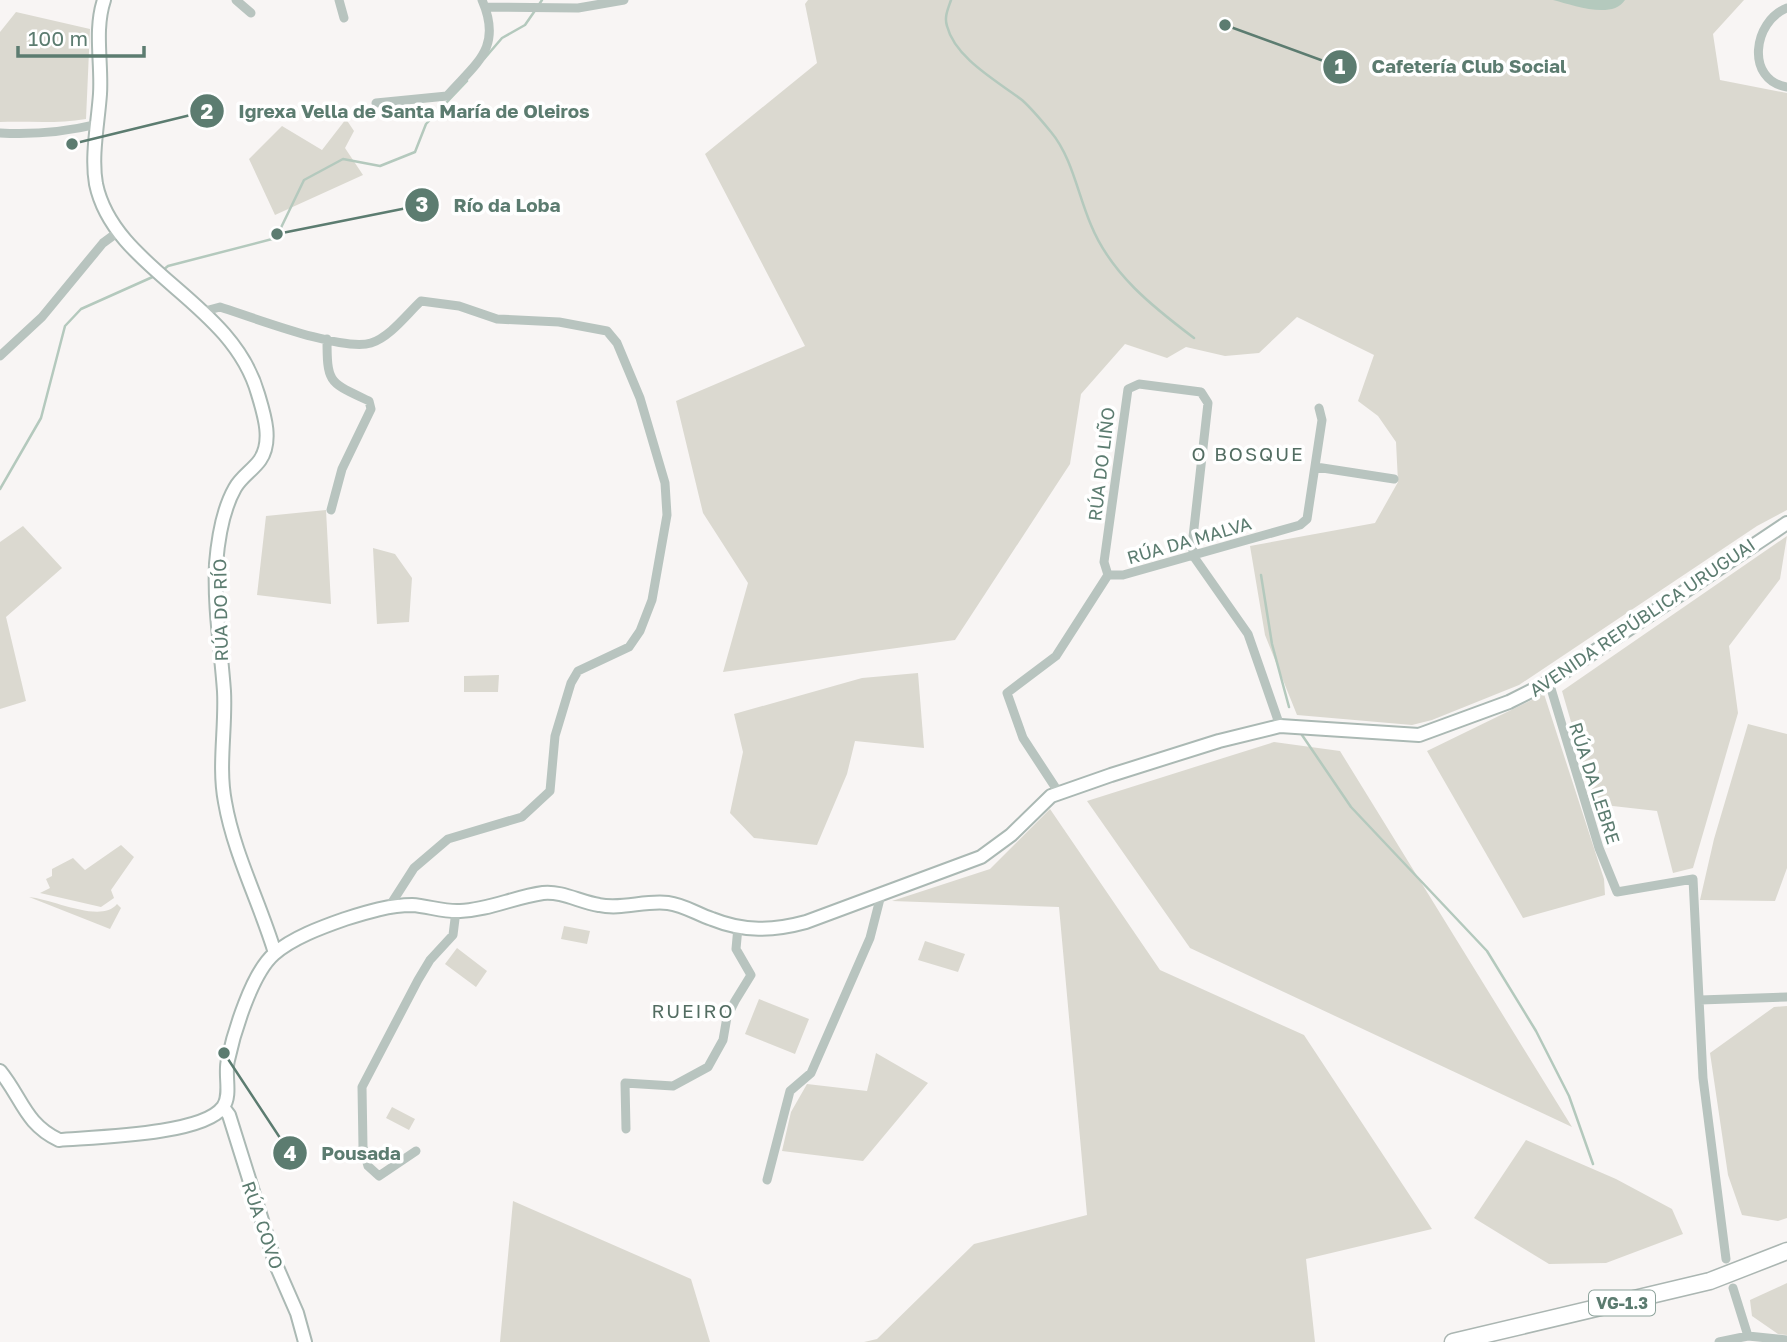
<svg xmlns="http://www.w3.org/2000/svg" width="1787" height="1342" font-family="'Golos Text',sans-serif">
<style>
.green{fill:#dbd9d0}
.water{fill:#b4c9bd}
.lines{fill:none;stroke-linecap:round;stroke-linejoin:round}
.stream{stroke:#b4c9bd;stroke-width:2.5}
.secondary-casing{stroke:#abb9b4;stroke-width:16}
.highway-casing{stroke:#abb6b2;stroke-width:19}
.street{stroke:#b8c4bf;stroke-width:9}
.secondary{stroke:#fff;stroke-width:12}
.highway{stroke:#fff;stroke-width:16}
.labels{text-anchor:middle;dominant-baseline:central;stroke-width:7;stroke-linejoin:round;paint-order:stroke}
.shield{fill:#fff;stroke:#8da39b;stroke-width:2}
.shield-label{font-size:16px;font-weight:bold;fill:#5c7c70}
.street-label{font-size:18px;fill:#5c7c70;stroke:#fff}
.neighbourhood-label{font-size:19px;letter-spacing:2px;fill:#536d62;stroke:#fff}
.leader{fill:none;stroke:#5c7c70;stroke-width:2.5}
.callout-dot{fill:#5c7c70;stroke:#fff;stroke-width:2.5}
.mark-label{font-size:21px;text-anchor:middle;font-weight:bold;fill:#fff}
.callout-label{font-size:19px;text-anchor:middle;font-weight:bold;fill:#5c7c70;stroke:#fff;stroke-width:7;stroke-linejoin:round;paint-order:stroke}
</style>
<rect width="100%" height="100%" fill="#f8f5f4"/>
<path class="green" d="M808 0H1744L1713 34 1720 80 1787 93V510L1757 526 1519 685 1432 720 1412 725 1297 715 1265 635 1250 546 1375 523 1398 482 1396 442 1378 416 1358 401 1374 355 1297 317 1259 353 1225 356 1186 347 1167 358 1125 344 1081 394 1070 464 955 640 723 672 748 583 703 513 676 401 805 346 705 154 817 63 805 4Z
M16 12 90 29 86 119C57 124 30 121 0 122V32Z
M346 119 354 131 345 148 363 175 275 215 249 159 282 126 322 150Z
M326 510 331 604 257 595 266 516Z
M23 526 62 568 6 617 26 701 0 709V542Z
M1787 536 1780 579 1729 646 1738 713 1693 868 1673 873 1657 811 1595 804 1562 691Z
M373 548 395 554 412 578 409 622 377 624Z
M918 673 924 748 855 741 847 774 817 845 754 838 730 813 743 752 734 714 862 678Z
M499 675 498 692H464V676Z
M1544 694 1604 879 1605 895 1523 918 1427 751Z
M1748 724 1787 734V868L1775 901 1700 900 1714 839Z
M1274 742 1340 751 1572 1127 1190 948 1087 801Z
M1050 809 1160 970 1304 1035 1432 1229 1306 1259 1315 1342H864L877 1339 974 1244 1087 1215 1059 907 892 901 990 869Z
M121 845 134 857 111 890 114 898 101 907 40 893 50 888 46 879 52 876V869L73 858 85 870Z
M29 897C53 899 101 924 117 904L121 908 110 929Z
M564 926 590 931 587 944 561 939Z
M925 941 965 954 958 972 918 960Z
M457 948 487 971 476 987 445 964Z
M759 999 809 1019 795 1054 745 1034Z
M1787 1006V1218L1778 1221 1742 1215 1728 1175 1710 1053 1774 1007Z
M876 1053 928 1083 863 1161 782 1151 791 1112 807 1084 867 1091Z
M392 1107 415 1119 409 1130 386 1118Z
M1526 1140 1616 1179 1672 1209 1683 1234 1606 1263 1549 1264 1474 1218Z
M513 1201 691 1279 710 1342H500Z
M1787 1283V1335L1778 1334 1752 1316 1750 1300Z"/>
<path class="water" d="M1553 0H1625C1612 20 1573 5 1553 0Z"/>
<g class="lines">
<path class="stream" d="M951 0C948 9 944 17 947 26 955 58 997 81 1022 100 1032 109 1042 121 1051 132 1072 157 1078 195 1091 225 1111 274 1153 307 1194 338
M538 6 542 0
M484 59 502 38 525 25 534 12
M162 271 168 266 276 238 304 180 343 159 380 166 415 152 426 124 467 81
M0 489 41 418 65 326 81 309 157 275
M1261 575 1272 644 1289 707
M1302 735 1351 807 1487 951 1536 1031 1569 1096 1593 1164"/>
<defs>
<path id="secondary" d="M104 0C94 30 102 63 100 94 98 123 91 156 96 184 114 270 232 301 258 394 264 414 273 441 260 460 253 470 241 477 235 488 223 509 218 539 216 564 214 607 221 649 224 691 226 728 218 766 225 802 234 854 260 903 275 953
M0 1071C22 1098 25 1124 59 1140 94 1137 203 1135 223 1107 232 1095 224 1074 228 1060 234 1032 252 973 274 954 292 938 322 927 345 919 367 912 390 905 412 905 428 906 444 912 460 911 489 910 514 897 543 893 562 891 580 902 599 905 622 910 645 900 668 903 684 905 697 914 712 919 744 932 773 931 806 922L981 857 1011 835 1051 796 1111 775 1219 741 1280 726 1419 735 1509 702 1549 682 1787 523
M223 1107 229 1115 276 1265 297 1313 305 1342"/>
<path id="highway" d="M1453 1342 1710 1281 1787 1251"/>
</defs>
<use href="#secondary" class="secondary-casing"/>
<use href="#highway" class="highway-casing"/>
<path class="street" d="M236 0 251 13
M339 0 344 18
M485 7 578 8 624 0
M1787 8C1753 21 1745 80 1787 87
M376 103 447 96C476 63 503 48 482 0
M0 133C34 135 65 132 98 124
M205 311 220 307C252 317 342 352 371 343 390 337 407 314 421 301L459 306 497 319 559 322 607 331 617 343 640 398 665 483 667 515 652 600 640 631 629 647 578 671 571 683 555 736 550 791 522 817 448 839 414 868 389 907
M327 339C327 384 329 382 369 401L371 409 342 469 331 510
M0 356 42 317 103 243 118 232
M1316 467 1394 479
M1108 575 1104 562 1128 389 1139 384 1201 392 1208 403 1192 546 1194 557 1248 634 1280 726
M1549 682 1599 848 1617 892 1693 879 1703 1078 1726 1259
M1059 793 1023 738 1007 693 1056 656 1108 575H1123L1300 525 1307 519 1322 420 1319 408
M1700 1000 1787 997
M626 1129 625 1083 673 1086 708 1067 723 1040 727 1017 735 1001 751 975 736 949 738 927
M416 1151 379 1176 368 1166 363 1147 362 1087 418 980 430 960 453 935 456 911
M767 1180 790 1091 811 1073 870 938 881 895
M1733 1288 1748 1336
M1719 1342 1748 1336 1787 1340"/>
<use href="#secondary" class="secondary"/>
<use href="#highway" class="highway"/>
</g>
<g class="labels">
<rect class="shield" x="1589" y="1290.5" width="66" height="25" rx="5"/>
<g class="shield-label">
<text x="1622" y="1303">VG-1.3</text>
</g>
<g class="street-label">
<text transform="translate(1101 464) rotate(-83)">RÚA DO LIÑO</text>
<text transform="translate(1189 540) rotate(-16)">RÚA DA MALVA</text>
<text transform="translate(220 610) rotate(-91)">RÚA DO RÍO</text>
<text transform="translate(1642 617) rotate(-34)">AVENIDA REPÚBLICA URUGUAI</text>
<text transform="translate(1595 783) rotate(72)">RÚA DA LEBRE</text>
<text transform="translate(263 1225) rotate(71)">RÚA COVO</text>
</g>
<g class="neighbourhood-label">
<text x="1248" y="453">O BOSQUE</text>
<text x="693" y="1010">RUEIRO</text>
</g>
</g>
<path class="leader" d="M1225 25L1340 67M72 144L207 111M277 234L422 205M224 1053L290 1153"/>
<g class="callout-dot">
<circle cx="1225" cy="25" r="7"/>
<circle cx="72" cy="144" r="7"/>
<circle cx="277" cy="234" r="7"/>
<circle cx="224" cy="1053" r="7"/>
<circle cx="1340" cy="67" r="18"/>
<circle cx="207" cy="111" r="18"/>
<circle cx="422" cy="205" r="18"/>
<circle cx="290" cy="1153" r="18"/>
</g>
<g class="mark-label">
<text x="1340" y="74">1</text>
<text x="207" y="119">2</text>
<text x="422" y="212">3</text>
<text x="290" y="1161">4</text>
</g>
<g class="callout-label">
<text x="1469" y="73">Cafetería Club Social</text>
<text x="414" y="118">Igrexa Vella de Santa María de Oleiros</text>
<text x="507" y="212">Río da Loba</text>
<text x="361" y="1160">Pousada</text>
</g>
<path d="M18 46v10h126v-10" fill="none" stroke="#5c7c70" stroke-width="3.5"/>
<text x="28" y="46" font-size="21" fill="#5c7c70" stroke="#ffffff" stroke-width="5" paint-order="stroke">100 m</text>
</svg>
